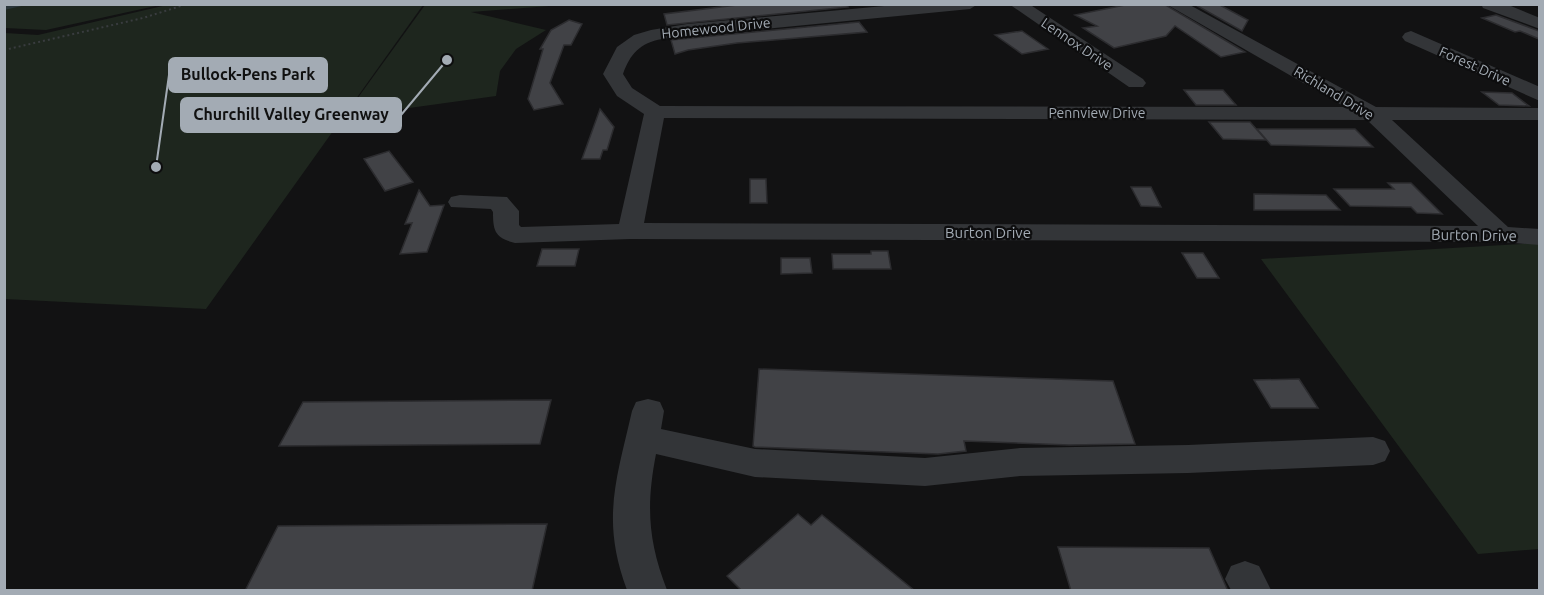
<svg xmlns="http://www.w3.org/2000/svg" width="1544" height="595" font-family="Ubuntu,sans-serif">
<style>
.green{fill:#1e261e}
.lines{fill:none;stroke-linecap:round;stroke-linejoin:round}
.stream{stroke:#2a3539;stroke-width:4}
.building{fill:#414246;stroke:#2c2c2f;stroke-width:1.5}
.path{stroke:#393c3f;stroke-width:2;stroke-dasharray:2 3;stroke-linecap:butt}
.minor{fill:#333538;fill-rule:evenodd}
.labels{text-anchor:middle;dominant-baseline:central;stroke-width:4.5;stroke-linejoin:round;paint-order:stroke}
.far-street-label{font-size:14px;fill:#a3abb4;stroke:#0d0d0e}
.street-label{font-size:15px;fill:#a3abb4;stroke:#0d0d0e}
.leader{fill:none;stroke:#a3abb4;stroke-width:2}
.callout-dot{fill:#a3abb4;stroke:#0d0d0e;stroke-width:2}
.callout{fill:#a3abb4;stroke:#a3abb4;stroke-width:2}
.callout-label{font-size:16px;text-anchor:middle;font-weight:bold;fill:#111}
</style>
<rect width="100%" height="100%" fill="#121213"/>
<path class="green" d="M5 4H160V5L46 30 5 28Z
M171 4 423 5 206 309 5 299V33L38 35Z
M425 5H562L471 12 546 30 516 49 500 71 496 96 344 117Z
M1539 243V549L1478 554 1261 259Z"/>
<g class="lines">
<path class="stream" d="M4 8 21 4"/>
</g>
<path class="building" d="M745 4H846L848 7 667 25 664 14Z
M1130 4H1164L1245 52 1221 57 1175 26 1166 36 1114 48 1083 28 1097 26 1075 15Z
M1194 4H1218L1248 20 1242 31Z
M1496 15 1539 31V39L1520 31 1515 32 1482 18Z
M569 20 582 24 571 45H564L550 83 563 104 534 110 528 99 543 49H540L551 30Z
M859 22 867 32 737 43 688 50 675 54 671 40Z
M1022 31 1048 49 1022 54 995 35Z
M1184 90H1223L1236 105H1196Z
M1482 92 1512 93 1529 106 1499 105Z
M600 109 614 127 607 150H603L600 159H582Z
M1209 122H1250L1266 140 1223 139Z
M1257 129H1355L1373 147 1271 145Z
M389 151 413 182 385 191 364 159Z
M750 179H766L767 203H750Z
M1388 183H1411L1442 214 1417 213 1411 207 1350 206 1334 189H1394Z
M1131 187H1151L1161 207 1141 206Z
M419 190 430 206 444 205 427 252 400 254 412 223 405 224Z
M1254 194 1326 195 1340 210H1254Z
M542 249H579L575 266H537Z
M871 251H888L891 269H833L832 254H871Z
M1182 253H1203L1219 278H1197Z
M781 258H810L812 273 781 274Z
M759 369 1113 381 1135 444 1069 445 964 441 966 451 938 454 755 447 753 446Z
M1299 379 1318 408H1271L1254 380Z
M551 400 540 444 279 446 303 402Z
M798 514 811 525 822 515 915 591H742L727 576Z
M547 524 532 591H245L278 526Z
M1058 547 1209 548 1228 591H1071Z"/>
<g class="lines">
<path class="path" d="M4 50 143 18 187 4"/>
<path class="minor" d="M906 4H978L970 9 662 39C640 43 630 54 623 74L632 88 660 106 1345 107 1166 4H1188L1376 107 1540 108V120H1392L1508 227 1540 229V245L1501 242 630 239 515 243C495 238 493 231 493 212L491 209 451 207 448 202 451 197 460 195 507 197 519 211V225L521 227 619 224 644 114 617 96 603 74 617 47 634 35 651 30 687 24ZM664 118 1367 120 1478 226 644 223Z
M1009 4H1029L1143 79 1146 83 1143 87H1129Z
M1481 4H1506L1540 18V29L1483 8Z
M1411 31 1540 87V101L1405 41 1402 37 1405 33Z
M648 399 660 402 664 411 661 429 755 449 925 458 1020 448 1188 445 1373 437 1385 441 1390 451 1385 461 1373 465 1188 473 1020 476 925 486 755 477 656 454C646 506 648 541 667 590H627C601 520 616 481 632 411L636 402Z
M1245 561 1259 566 1271 590H1231L1225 579 1231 566Z"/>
</g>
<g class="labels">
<g class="far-street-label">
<text transform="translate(716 28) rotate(-6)">Homewood Drive</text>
<text transform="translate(1077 44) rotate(34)">Lennox Drive</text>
<text transform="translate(1475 66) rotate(24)">Forest Drive</text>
<text transform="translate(1334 93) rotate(31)">Richland Drive</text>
<text x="1097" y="113">Pennview Drive</text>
</g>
<g class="street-label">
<text x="988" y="232">Burton Drive</text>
<text transform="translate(1474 235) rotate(1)">Burton Drive</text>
</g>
</g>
<path class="leader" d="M156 167L169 75M447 60L401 115"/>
<g class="callout-dot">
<circle cx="156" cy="167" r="6"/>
<circle cx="447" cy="60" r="6"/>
</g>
<g class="callout">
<rect x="169" y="58" width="158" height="34" rx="6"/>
<rect x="181" y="98" width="220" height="34" rx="6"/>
</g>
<g class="callout-label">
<text x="248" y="80">Bullock-Pens Park</text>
<text x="291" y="120">Churchill Valley Greenway</text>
</g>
<rect width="1544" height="595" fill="none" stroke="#a3abb4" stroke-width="12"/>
</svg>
